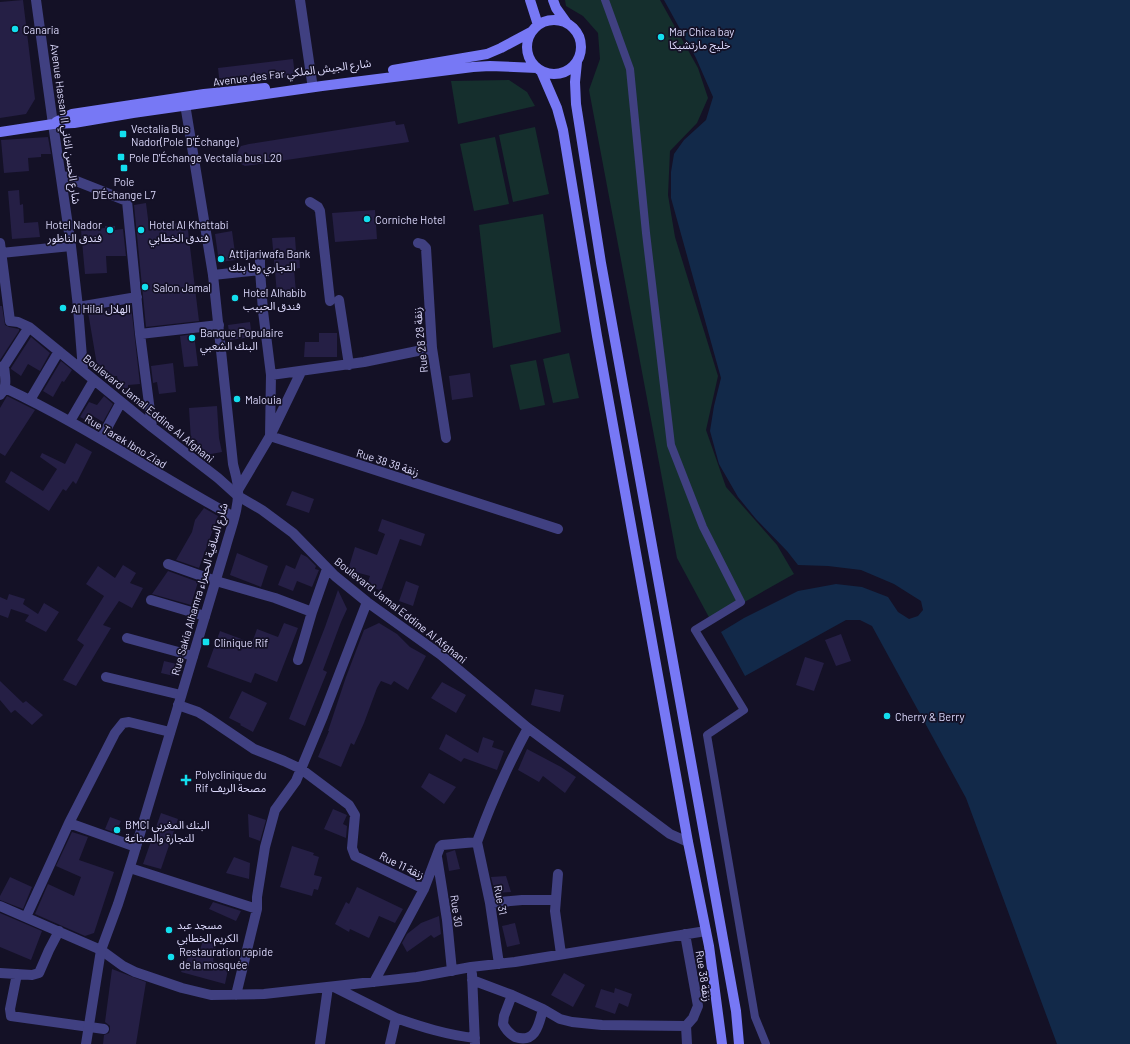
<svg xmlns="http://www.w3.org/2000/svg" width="1130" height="1044" font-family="Barlow,'Noto Sans Arabic',sans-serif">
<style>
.green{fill:#152f2d}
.water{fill:#122949}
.pier{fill:#141126}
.building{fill:#251f45}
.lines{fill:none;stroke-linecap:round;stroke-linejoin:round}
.pedestrian{stroke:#404081;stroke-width:8}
.minor{stroke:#404081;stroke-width:10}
.tertiary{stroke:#404081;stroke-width:10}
.secondary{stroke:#7778f5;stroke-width:10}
.poi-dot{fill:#13dfee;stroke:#141126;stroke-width:1.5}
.labels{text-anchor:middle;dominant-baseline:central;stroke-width:3.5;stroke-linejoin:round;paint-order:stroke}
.poi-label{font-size:11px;fill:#dcd9fc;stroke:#141126;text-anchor:start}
.street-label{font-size:11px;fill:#dcd9fc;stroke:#141126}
</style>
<rect width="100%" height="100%" fill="#141126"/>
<path class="green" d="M565 0H660L698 68 708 98 697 123 670 151 668 195 675 237 718 376 706 430 726 487 777 545 794 574 711 621 677 558 589 90 600 59 598 33 583 16 566 6Z
M509 80 527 92 535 106 458 124 451 81Z
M535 127 549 194 513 202 499 135Z
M495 137 509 204 474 211 460 144Z
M543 214 561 332 493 348 479 225Z
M569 353 579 398 553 403 543 359Z
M536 360 545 405 520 410 510 365Z"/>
<path class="water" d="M664 0H1130V1044H1057L966 798 872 626 860 620H846L745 676 721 632 744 618 798 591V565L787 551 756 519 738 497 719 464 710 431 714 406 721 378 671 198V172L674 154 684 140 706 120 713 97 696 58Z"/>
<path class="pier" d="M798 565 828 566 861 570 894 584 921 601 923 610 918 616 909 619 898 612 888 597 862 587 836 584 798 591Z"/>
<path class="building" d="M23 0 35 99 26 114 0 118V2Z
M293 59 295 76 220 86 218 68Z
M395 121 396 125 404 124 409 142 245 166 241 164 238 160 237 154 239 149 241 146 249 144Z
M48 137 51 154H41V157L28 158 29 171 4 173 1 140Z
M19 190 20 205 23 204 24 223 38 222 40 237 12 239 8 191Z
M146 203 149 227 187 222 199 321 146 327 134 205Z
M375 210 377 239 335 242 332 213Z
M105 226H115V230L123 229 126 256H106L107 273 85 274 81 230 105 228Z
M232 231 236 260 219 262 215 234Z
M295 237 296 251 299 250 300 268 294 269 296 293 277 294 272 238Z
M131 305 140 384 128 385V388L119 389 117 376 108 377 107 370 98 371 88 312Z
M0 306H2L5 325 9 327 19 329V331L0 360Z
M250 322 252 337 230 340 228 325Z
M319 333H337V357H304L305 342H319Z
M194 334 198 366 184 367 180 336Z
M31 337 50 353 40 371 28 364 21 376 11 369V368Z
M61 361 72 370 64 382 62 381 53 397 43 391Z
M173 363 176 392 159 394 157 382 153 383 151 366Z
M470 373 473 397 452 400 449 376Z
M7 396 35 410 5 456 0 453V408Z
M104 396 113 404 103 422 93 416 90 422 80 417 89 402 97 405Z
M217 406 219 438 222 452 200 456 197 440 191 441 189 408Z
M76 443 92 452 76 484 73 481 66 491 63 489 49 511 5 482 11 471 43 491 57 469 40 457 42 453 65 464Z
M292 491 314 499 309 513 286 505Z
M204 508 218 516 199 568 176 560 192 532 195 520Z
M382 519 425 534 421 546 400 539 381 591 367 584 370 576 348 570 355 547 377 555 385 534 378 531Z
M237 553 268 566 261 587 230 575Z
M301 554 307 557 316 566 315 569 319 570 312 587 297 581 293 591 278 585 286 565 295 569Z
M123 565 136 573 130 583 143 588 132 608 119 601 103 625 111 628 76 686 63 680 84 645 77 640 104 596 86 584 98 566 115 578Z
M168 571 198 582 191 605 152 594Z
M406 581 419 586 413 606 399 601Z
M338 590 347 609 341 622 323 670 327 672 305 726 289 719 325 627Z
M9 594 25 599 23 604 38 614 44 603 59 612 46 632 25 621 29 615 11 609 8 618 0 615V597L7 600Z
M284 623 298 628 277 682 255 673 251 683 207 667 220 631 252 643 257 629 278 637Z
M379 623 397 634 410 647 426 656 408 690 394 681 391 685 381 681 377 688 364 723 354 745 351 743 341 767 318 757 329 731H328L346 677 364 630Z
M841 634 851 661 836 666 825 640Z
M805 657 824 663 814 691 796 685Z
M164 661 177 664 174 676 161 673Z
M0 681 23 703 26 701 43 715 32 725 15 710 11 713 0 700Z
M442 682 466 695 456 713 431 698Z
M535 689 564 695 560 712 531 705Z
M242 691 267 703 253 732 240 725 241 724 229 718Z
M446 734 478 753 483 737 494 741 492 747 504 751 497 770 464 758 461 762 439 749Z
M527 749 561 767 576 777 565 793 543 776 539 782 518 770Z
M429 773 456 787 444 804 421 787Z
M333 809 347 815 343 824 347 826 346 838 324 829Z
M161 813 178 819 161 869 143 864Z
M248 814 266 820 260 841 249 837Z
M110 817 121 821 116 833 105 829Z
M72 832 88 837 79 860 114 872 94 933 85 936 35 914 48 884 74 896 81 877 56 866Z
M292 846 314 853 313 855 319 857 314 875 322 877 318 890 314 889 312 896 280 887Z
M455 850 460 869 449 871 446 853Z
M234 857 250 863 249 879 226 873Z
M506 876 511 892 495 893 491 877Z
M10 877 32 887 23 909 0 900V896Z
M357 887 403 909 395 923 379 916 369 938 350 929 349 932 335 924 346 902 349 904Z
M213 902 241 911 236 921 209 909Z
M0 913 42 931 31 960 0 947Z
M439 916 441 934 434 938 431 935 407 952 402 943 407 934 421 923Z
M515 923 520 944 507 947 502 926Z
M204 938 217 941 213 961 229 965 225 984 181 972 190 953 198 955Z
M112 969 146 982 136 1044H103L104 1035 109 1033 110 1030V1026L105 1022Z
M564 973 585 985 573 1007 551 995Z
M615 988 632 994 628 1007 619 1003 615 1014 595 1007 601 989 614 993Z"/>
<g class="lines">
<path class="pedestrian" d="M605 0 630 69 646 233 671 445 703 527 741 602 695 630 744 710 707 735 755 1017 766 1044"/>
<path class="minor" d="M300 0 312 82
M53 124 71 246 78 307 83 370
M61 175 127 201 140 334 152 427
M310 202 318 207 320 211 330 301
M0 243 10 321 18 322 29 327 152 427 218 478 238 496 262 510 293 533 335 576 367 602 441 655 528 728 670 834 688 842
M418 243 422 244 426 248 432 348 446 438
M1 253 71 246
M260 270 263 311 271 375 270 436
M213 275 260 270V259
M339 300 349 365
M78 307 137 297
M140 334 219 325
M0 367 4 366 29 327
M271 375 364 362 432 348
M5 388C84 425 157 475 234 517
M0 395C8 387 5 377 4 366
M30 400 59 351
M70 421 94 380
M270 436 558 529
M101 439 121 402
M238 490 270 436 301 372
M168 564 216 581 275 598 312 612
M151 600 205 616
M127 638 193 656
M298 660 312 612 327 569
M106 677 181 695
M178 705 198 712 208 718 254 749 284 761 301 769 349 805 355 815 352 848 355 856 424 889
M69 823 136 847
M477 842C491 803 508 765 528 728
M477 842 490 903 499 964
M437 857 447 920 452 971
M130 868 257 909
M558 874 555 911 561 954
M490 903 522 900H555
M0 906 101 950 123 966 135 972 182 988 211 995 264 994 417 977 471 967 515 962 706 931
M26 917 69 823 115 733 123 723 129 722 170 732
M685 934 698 1006 693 1018 686 1026 687 1044
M0 973 32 975 39 973 49 950 59 931
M17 974 10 1009 11 1016 104 1029
M472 974 475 1044
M472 980 512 995 543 1009C539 1024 536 1044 515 1037 510 1034 506 1030 503 1024L504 1016 512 995
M374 982 424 889 440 847 442 845 477 842
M334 987 396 1018
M236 995 257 909V897L265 847 275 810 296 781 323 716 367 602
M543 1009 560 1019 572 1022 602 1025 686 1026
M320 1044 328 987
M390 1044 396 1018C422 1027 447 1035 475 1038"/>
<path class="tertiary" d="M36 0 53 124
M86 1044 101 950 118 904 133 857 226 546C231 528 239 508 238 490 238 481 235 473 233 464L213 275 184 98"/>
<path class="secondary" d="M530 0 538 25
M553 0 556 8 566 22
M527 47a27 27 0 1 1 54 0a27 27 0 1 1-54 0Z
M577 62 575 82 576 104 601 263 736 1011 739 1044
M393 70 487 54 501 48 531 32
M541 71 557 108 563 130 597 336 688 842 709 946 722 1044
M56 122 72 114 204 94 265 88
M0 132 53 124 74 123 133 113 322 86 473 67 490 66 537 68"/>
</g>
<g class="poi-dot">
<circle cx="15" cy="29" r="4"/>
<circle cx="661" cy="37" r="4"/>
<rect x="119" y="130" width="8" height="8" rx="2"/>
<rect x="117" y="153" width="8" height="8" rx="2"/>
<rect x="120" y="164" width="8" height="8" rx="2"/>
<circle cx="367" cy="219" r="4"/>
<circle cx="110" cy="230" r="4"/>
<circle cx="141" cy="230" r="4"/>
<circle cx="221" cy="259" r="4"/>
<circle cx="145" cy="287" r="4"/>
<circle cx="235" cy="298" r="4"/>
<circle cx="63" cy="308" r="4"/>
<circle cx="192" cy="338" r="4"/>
<circle cx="237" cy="399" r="4"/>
<rect x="202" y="638" width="8" height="8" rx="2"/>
<circle cx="887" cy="716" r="4"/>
<path d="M184 774h4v4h4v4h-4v4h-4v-4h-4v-4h4z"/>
<circle cx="117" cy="830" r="4"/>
<circle cx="169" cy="930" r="4"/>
<circle cx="171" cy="957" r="4"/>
</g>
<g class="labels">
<g class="poi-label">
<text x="23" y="29">Canaria</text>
<text x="669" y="31">Mar Chica bay<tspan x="669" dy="13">خليج مارتشيكا</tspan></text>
<text x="131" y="128">Vectalia Bus<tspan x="131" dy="13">Nador(Pole D'Échange)</tspan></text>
<text x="129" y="157">Pole D'Échange Vectalia bus L20</text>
<text x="124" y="181" text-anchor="middle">Pole<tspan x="124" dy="13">D'Échange L7</tspan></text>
<text x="375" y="219">Corniche Hotel</text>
<text x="102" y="224" text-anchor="end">Hotel Nador<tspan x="102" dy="13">فندق الناظور</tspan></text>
<text x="149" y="224">Hotel Al Khattabi<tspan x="149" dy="13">فندق الخطابي</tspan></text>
<text x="229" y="253">Attijariwafa Bank<tspan x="229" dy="13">التجاري وفا بنك</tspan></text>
<text x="153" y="287">Salon Jamal</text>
<text x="243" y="292">Hotel Alhabib<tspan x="243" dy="13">فندق الحبيب</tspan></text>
<text x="71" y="308">Al Hilal الهلال</text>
<text x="200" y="332">Banque Populaire<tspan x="200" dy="13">البنك الشعبي</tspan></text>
<text x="245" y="399">Malouia</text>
<text x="214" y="642">Clinique Rif</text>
<text x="895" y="716">Cherry &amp; Berry</text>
<text x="195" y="774">Polyclinique du<tspan x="195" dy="13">Rif مصحة الريف</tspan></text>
<text x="125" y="824">BMCI البنك المغربي<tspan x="125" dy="13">للتجارة والصناعة</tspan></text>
<text x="177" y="924">مسجد عبد<tspan x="177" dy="13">الكريم الخطابي</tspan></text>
<text x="179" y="951">Restauration rapide<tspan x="179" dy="13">de la mosquée</tspan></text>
</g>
<g class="street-label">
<text transform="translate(292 72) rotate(-7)">Avenue des Far شارع الجيش الملكي</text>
<text transform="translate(66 124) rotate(82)">Avenue Hassan II شارع الحسن الثاني</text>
<text transform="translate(420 340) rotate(-96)">Rue 28 زنقة 28</text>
<text transform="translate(149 408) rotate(39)">Boulevard Jamal Eddine Al Afghani</text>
<text transform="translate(126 441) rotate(31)">Rue Tarek Ibno Ziad</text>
<text transform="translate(388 462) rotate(18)">Rue 38 زنقة 38</text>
<text transform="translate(199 589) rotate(-74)">Rue Sakia Alhamra شارع الساقية الحمراء</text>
<text transform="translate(401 610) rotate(38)">Boulevard Jamal Eddine Al Afghani</text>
<text transform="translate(402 865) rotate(26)">Rue 11 زنقة</text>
<text transform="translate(501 900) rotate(79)">Rue 31</text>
<text transform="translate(457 911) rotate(82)">Rue 30</text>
<text transform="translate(704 976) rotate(81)">Rue 38 زنقة</text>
</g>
</g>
</svg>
